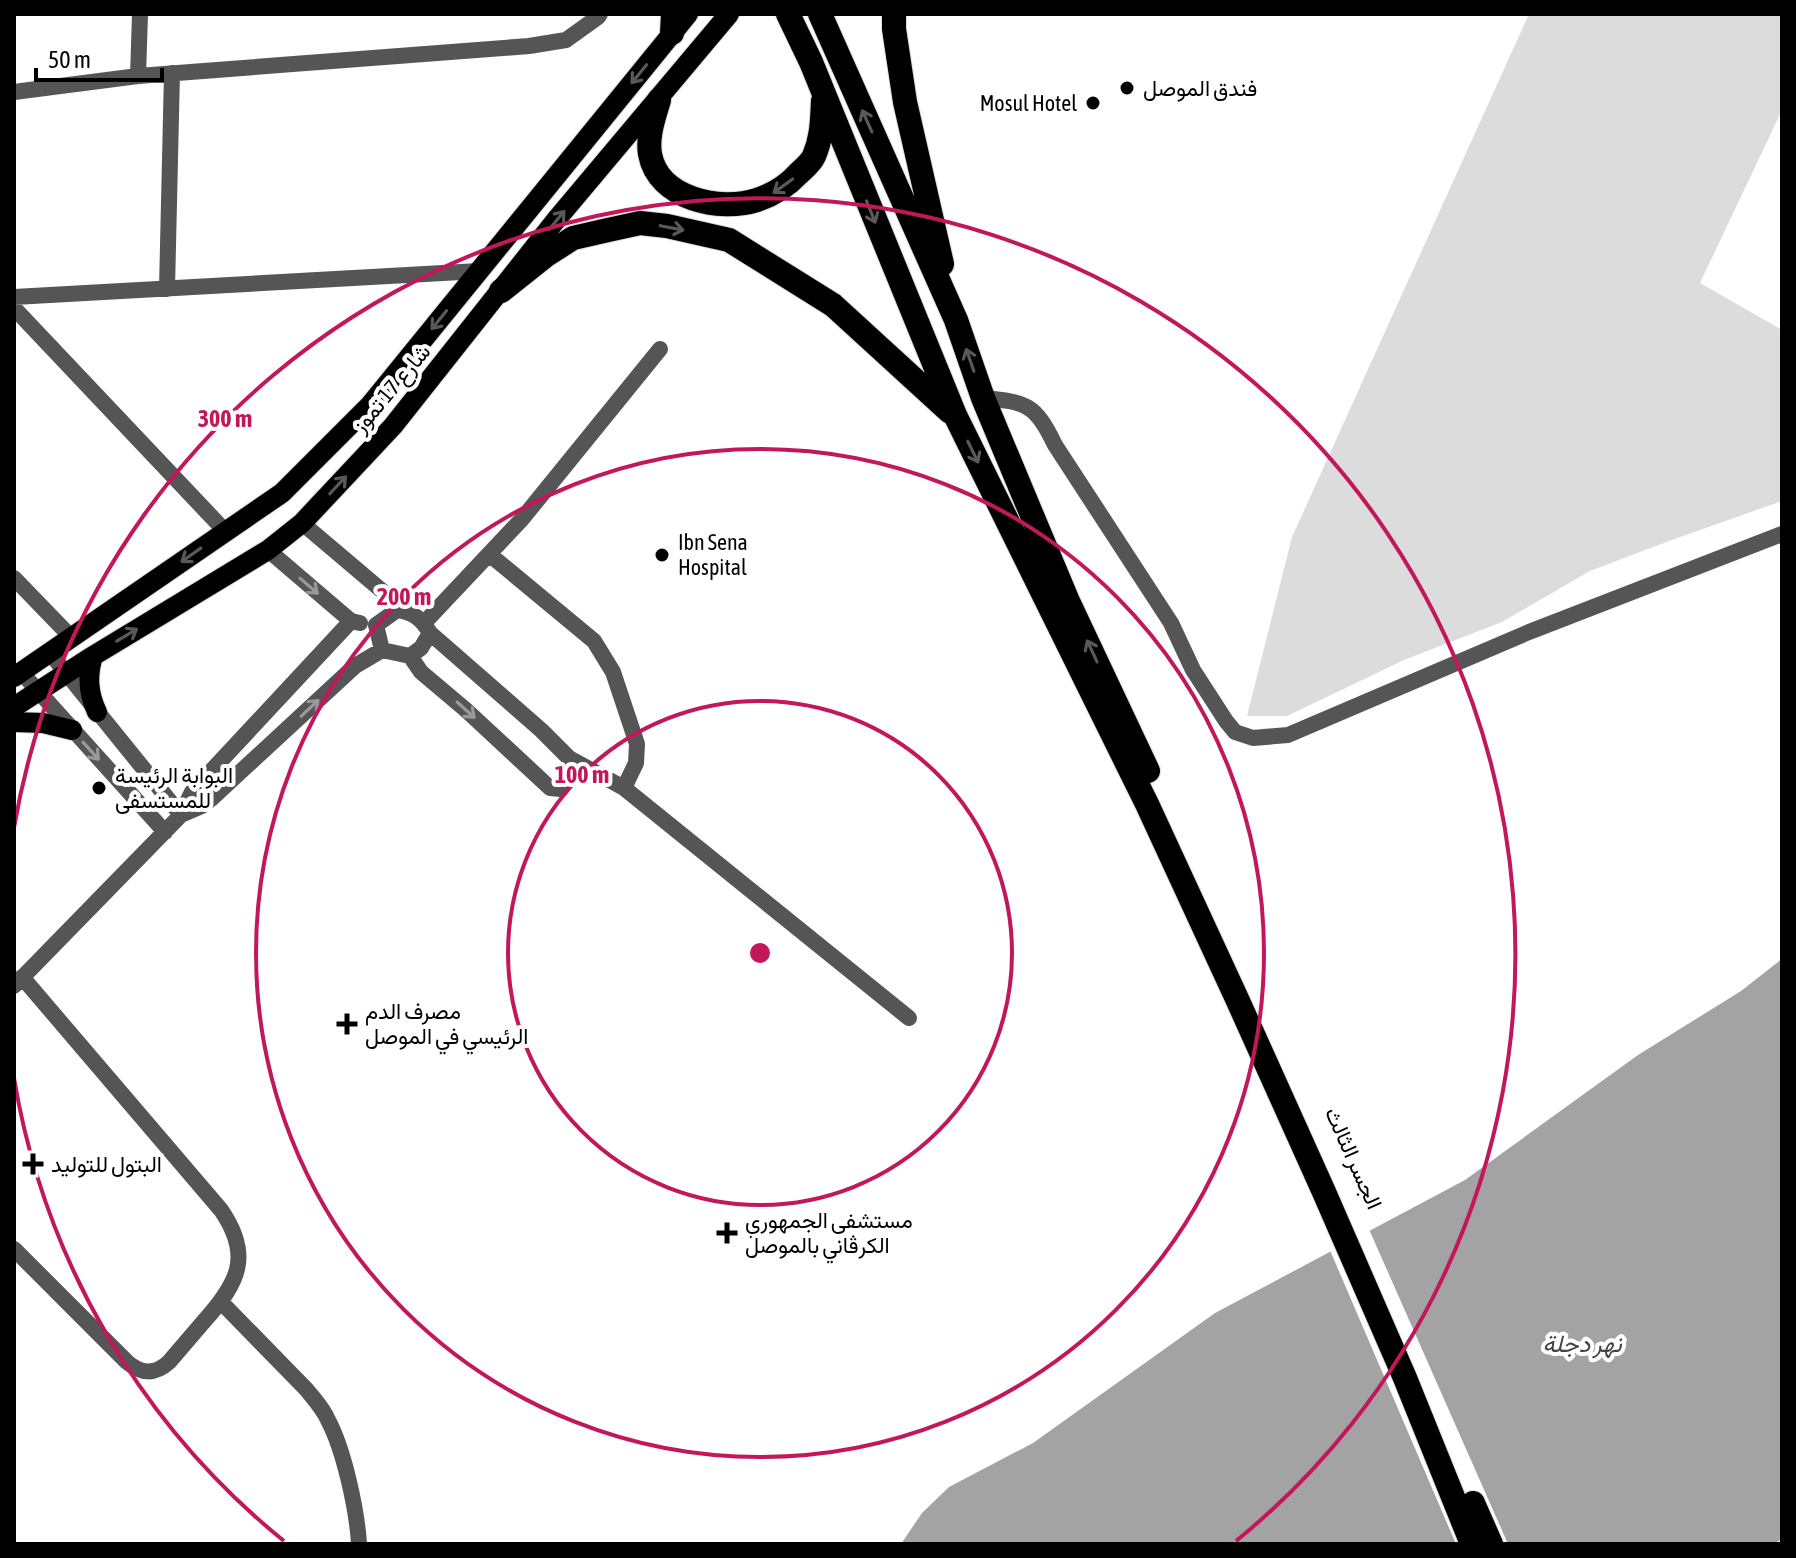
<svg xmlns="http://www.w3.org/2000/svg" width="1796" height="1558" font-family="'Asap Condensed',Vazirmatn,sans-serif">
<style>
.green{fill:#dcdcdc}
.water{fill:#a3a3a3}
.pier{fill:#fff}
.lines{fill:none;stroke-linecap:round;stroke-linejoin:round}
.major-casing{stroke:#dbdbdb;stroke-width:22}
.highway-casing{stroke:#dbdbdb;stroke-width:26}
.minor{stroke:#555;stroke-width:16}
.major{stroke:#000;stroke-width:20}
.highway{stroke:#000;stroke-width:24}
.oneway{stroke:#595959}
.oneway2{stroke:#999}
.ring{fill:none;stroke:#c2185b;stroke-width:4}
.poi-dot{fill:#000;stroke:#fff;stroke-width:3}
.labels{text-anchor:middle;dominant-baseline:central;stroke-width:8;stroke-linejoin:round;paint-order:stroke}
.poi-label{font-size:22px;fill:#000;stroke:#fff;text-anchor:start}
.street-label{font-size:22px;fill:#000;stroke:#fff}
.water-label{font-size:24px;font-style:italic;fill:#444;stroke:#fff}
.centre{fill:#c2185b;stroke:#fff;stroke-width:4}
.ring-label{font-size:24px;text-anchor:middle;font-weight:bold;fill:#c2185b;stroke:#fff;stroke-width:8;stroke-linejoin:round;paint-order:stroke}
</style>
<rect width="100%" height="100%" fill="#fff"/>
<path class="green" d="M1529 14H1782V110L1700 283 1782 330V501L1669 541 1590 571 1502 622 1404 660 1287 716H1247L1292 537Z"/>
<path class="water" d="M1782 959V1539L1774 1544H901L922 1513 949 1487 1033 1443 1215 1313 1465 1180 1638 1055 1741 991Z"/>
<path class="pier" d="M1368 1227 1508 1544H1456L1329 1248Z"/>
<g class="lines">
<defs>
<path id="major" d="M93 656C87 676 88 693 97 712
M14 677 282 493 370 405 688 14
M14 707 93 656 268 550 302 523 393 426 556 220 729 14
M14 722 43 723 72 730"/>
<path id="highway" d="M788 14 811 62 955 415 1147 804 1238 1001 1324 1192 1405 1378 1472 1544
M820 14 956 320 983 398 1067 599 1148 771
M894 14V29L905 102 942 264
M672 33 673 14
M659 100C654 117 647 136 650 154 658 199 720 212 757 200 772 195 787 186 798 174 804 168 811 163 814 156 822 138 822 120 823 101
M501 291 545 256 573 238 608 230 640 223 667 226 729 240 833 305 950 412
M1473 1503 1491 1544"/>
</defs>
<use href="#major" class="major-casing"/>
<use href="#highway" class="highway-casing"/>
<path class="minor" d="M138 76 140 14
M14 92 138 76 529 46 566 40 598 17 600 14
M167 289 172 73
M14 297 479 271
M14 308 225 531
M983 398C1027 402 1035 404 1055 445L1171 623 1193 670 1226 721 1235 732 1253 738 1288 735 1529 632 1782 534
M302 523 387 595 397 610
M268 550 351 621 360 623
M489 554 594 641 613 672 637 744 636 763 624 788
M14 578 72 638
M397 610C413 612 422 619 430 633L421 648 410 656 382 650 376 625Z
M424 623 522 519 660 349
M50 653 181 815
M410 656 421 672 466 710 550 788 561 789 568 775 569 758 541 730 430 633
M21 672 165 832
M569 758 624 788 909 1018
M181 815 202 806 211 799 355 666 382 650
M14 986 181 815 192 792 201 782 351 621
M14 1249 127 1362C141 1374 155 1375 169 1362 181 1348 193 1334 205 1320 239 1282 252 1255 221 1210L22 977
M221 1302 306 1389C314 1399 323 1408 328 1420 344 1450 357 1510 359 1544"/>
<use href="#major" class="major"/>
<use href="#highway" class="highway"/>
</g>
<defs><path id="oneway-shaft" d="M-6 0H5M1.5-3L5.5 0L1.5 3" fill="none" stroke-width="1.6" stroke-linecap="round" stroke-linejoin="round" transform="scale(2)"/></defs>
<g class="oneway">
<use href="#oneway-shaft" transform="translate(639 74) rotate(129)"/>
<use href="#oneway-shaft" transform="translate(867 121) rotate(-114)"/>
<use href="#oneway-shaft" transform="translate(783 186) rotate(144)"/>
<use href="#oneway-shaft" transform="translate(871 212) rotate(68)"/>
<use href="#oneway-shaft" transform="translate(557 220) rotate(-51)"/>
<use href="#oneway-shaft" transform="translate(672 228) rotate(11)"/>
<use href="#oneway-shaft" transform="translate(439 320) rotate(129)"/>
<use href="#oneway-shaft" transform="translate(970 360) rotate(-109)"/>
<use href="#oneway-shaft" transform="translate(973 452) rotate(64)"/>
<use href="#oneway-shaft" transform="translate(338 485) rotate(-47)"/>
<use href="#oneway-shaft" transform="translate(191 555) rotate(145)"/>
<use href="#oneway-shaft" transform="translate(127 635) rotate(-31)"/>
<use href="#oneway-shaft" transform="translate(1092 651) rotate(-115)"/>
</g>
<g class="oneway2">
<use href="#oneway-shaft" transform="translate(309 586) rotate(41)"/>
<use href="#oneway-shaft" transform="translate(310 708) rotate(-43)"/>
<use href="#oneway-shaft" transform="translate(466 710) rotate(42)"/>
<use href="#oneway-shaft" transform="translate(91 751) rotate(48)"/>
</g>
<g class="ring">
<circle cx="760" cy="953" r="252"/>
<circle cx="760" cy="953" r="504"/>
<path d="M284 1541A756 756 0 0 1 14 1078M14 828A756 756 0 1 1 1236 1541"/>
</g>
<g class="poi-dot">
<circle cx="1127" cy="88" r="8"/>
<circle cx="1093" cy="103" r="8"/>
<circle cx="662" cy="555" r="8"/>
<circle cx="99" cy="788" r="8"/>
<path d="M343 1012h8v8h8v8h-8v8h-8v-8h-8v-8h8z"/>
<path d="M29 1152h8v8h8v8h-8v8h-8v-8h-8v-8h8z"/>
<path d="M723 1221h8v8h8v8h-8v8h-8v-8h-8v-8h8z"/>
</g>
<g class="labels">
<g class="poi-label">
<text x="1143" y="88">فندق الموصل</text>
<text x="1077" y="103" text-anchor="end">Mosul Hotel</text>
<text x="678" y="542">Ibn Sena<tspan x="678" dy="25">Hospital</tspan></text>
<text x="115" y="775">البوابة الرئيسة<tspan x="115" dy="25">للمستسفى</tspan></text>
<text x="365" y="1011">مصرف الدم<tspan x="365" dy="25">الرئيسي في الموصل</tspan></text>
<text x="51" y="1164">البتول للتوليد</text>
<text x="745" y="1220">مستشفى الجمهوري<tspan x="745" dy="25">الكرڤاني بالموصل</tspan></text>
</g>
<g class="street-label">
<text transform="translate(391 388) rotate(-50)">شارع 17 تموز</text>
<text transform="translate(1354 1158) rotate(66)">الجسر الثالث</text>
</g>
<g class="water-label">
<text x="1582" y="1343">نهر دجلة</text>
</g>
</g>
<circle cx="760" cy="953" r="12" class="centre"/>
<g class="ring-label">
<text x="225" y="427">300 m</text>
<text x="404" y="605">200 m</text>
<text x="582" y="783">100 m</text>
</g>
<rect width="1796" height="1558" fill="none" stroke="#000000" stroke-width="32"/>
<path d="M36 68v12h126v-12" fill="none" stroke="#000000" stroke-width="4"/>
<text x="48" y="68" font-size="24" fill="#000000" stroke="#ffffff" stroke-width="6" paint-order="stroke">50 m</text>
</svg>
